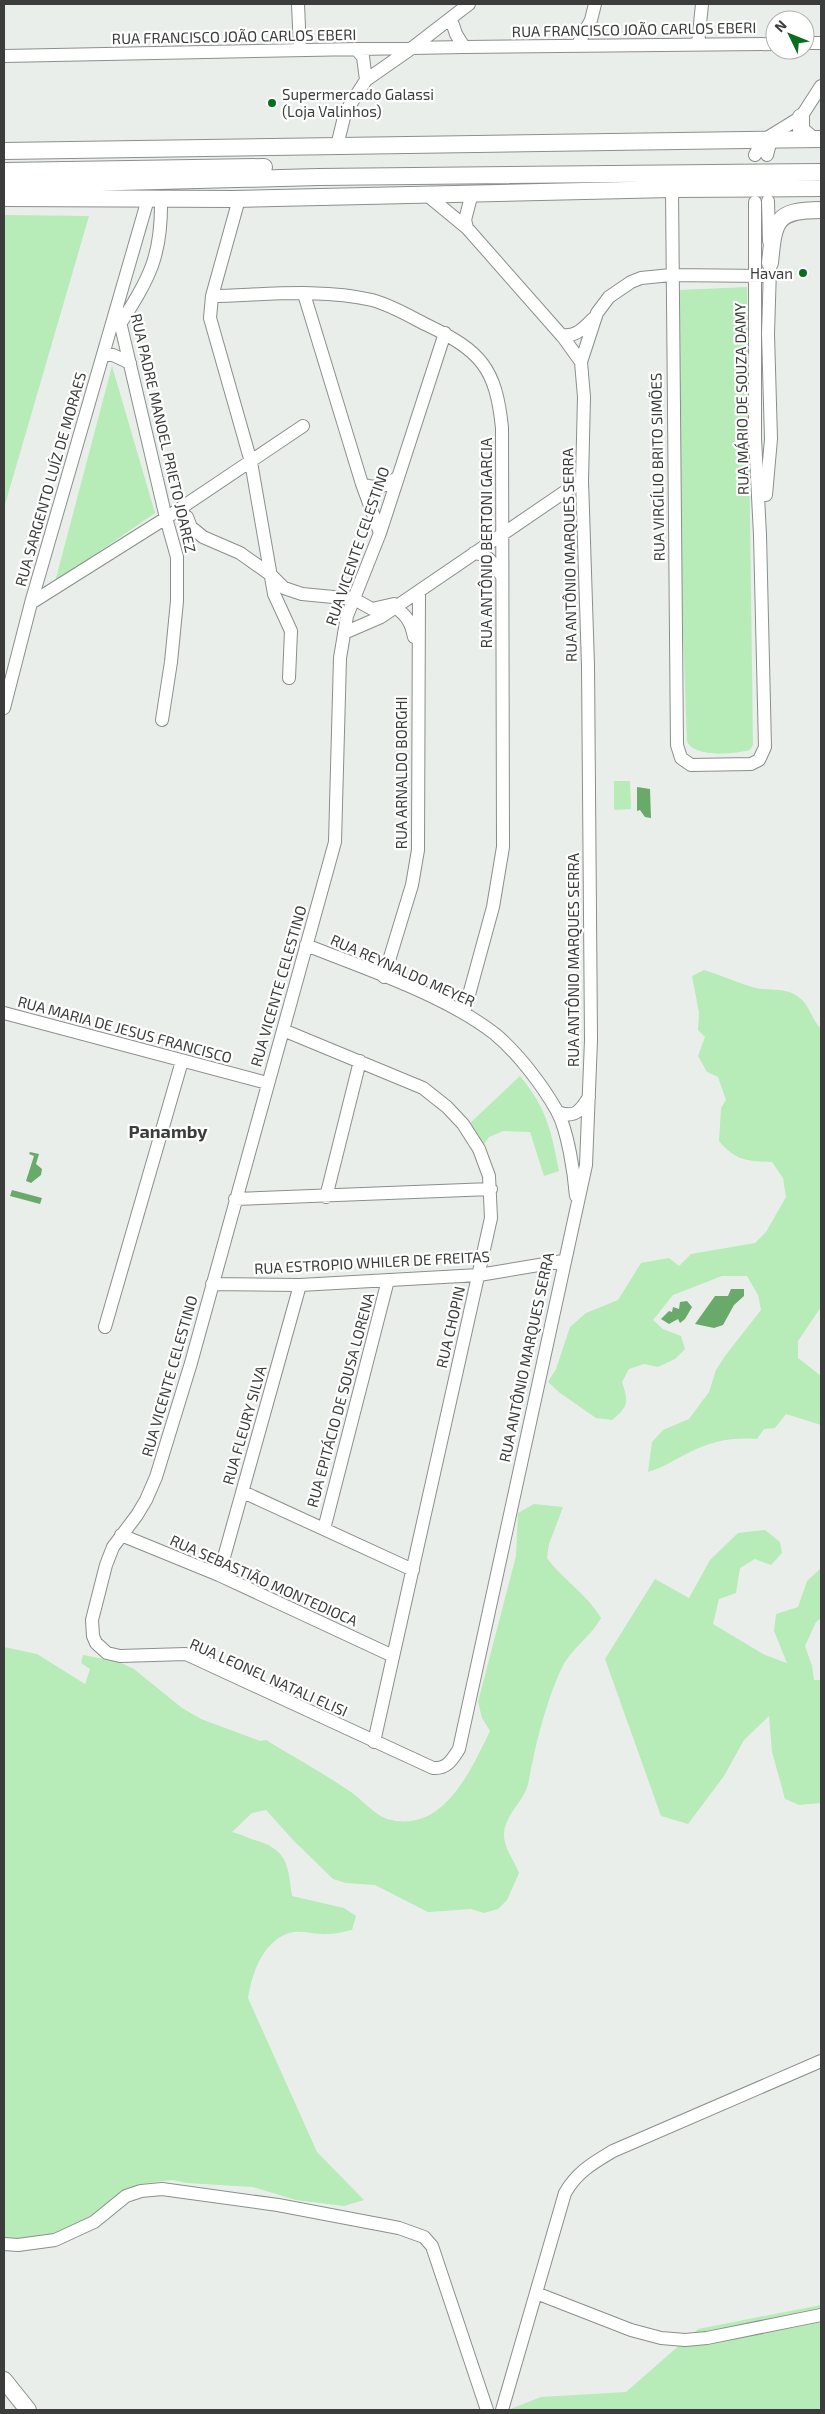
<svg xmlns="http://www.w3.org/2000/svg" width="825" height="2414" font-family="'Exo 2',sans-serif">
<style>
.green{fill:#b7ebb8}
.water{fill:#69aa6b}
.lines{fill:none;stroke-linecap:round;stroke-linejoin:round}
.minor-casing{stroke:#8b8f8b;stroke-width:14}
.major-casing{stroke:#8b8f8b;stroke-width:18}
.minor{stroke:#fff;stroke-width:12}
.major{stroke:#fff;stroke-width:16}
.poi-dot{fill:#066e1d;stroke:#fff;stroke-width:2}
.labels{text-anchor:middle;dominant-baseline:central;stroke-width:4.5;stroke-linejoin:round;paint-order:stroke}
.street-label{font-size:15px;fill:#3b3c3b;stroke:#fff}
.poi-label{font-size:15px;fill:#3b3c3b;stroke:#fff;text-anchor:start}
.quarter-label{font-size:18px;font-weight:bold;fill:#3b3c3b;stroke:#fff}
</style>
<rect width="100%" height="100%" fill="#eaeeea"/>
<path class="green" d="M4 215 89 216 4 508Z
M747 287 753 745 750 750C735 754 693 758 687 741L679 522 678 290Z
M112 366 155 513 55 582Z
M614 781H630L631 809 614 810Z
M704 970C720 975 736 982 752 987 767 992 783 986 797 996 810 1004 811 1019 821 1029V1307L798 1341V1358L821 1376V1425L786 1414 775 1428 764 1429 757 1439C733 1437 712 1441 690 1452 673 1460 667 1466 648 1472L652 1442 663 1430 689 1419 709 1392 716 1370 725 1356 761 1310 758 1295 747 1276H722L673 1295 653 1320 663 1329 681 1336 685 1349 675 1359 658 1367 644 1364 629 1369 622 1382C629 1402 628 1407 612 1420L596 1418 560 1393 548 1382 556 1369 570 1327 586 1313 618 1300 641 1263 669 1258 679 1266 691 1254 755 1243 766 1232 786 1197 783 1178 772 1162C747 1161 736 1161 719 1141L721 1108 726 1100 718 1077 707 1072 698 1056 705 1037 698 1030 699 1013 692 976Z
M520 1076C547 1109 551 1130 559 1171L544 1176 530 1132 503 1131 489 1137 482 1148 468 1125Z
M534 1504 563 1507 549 1544 547 1558C563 1580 587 1594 601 1618 591 1636 575 1646 565 1662 552 1684 538 1734 533 1760 530 1770 530 1780 526 1790 520 1804 504 1818 504 1834 504 1849 514 1860 519 1873L507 1900 498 1909 484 1913 471 1909 428 1912 375 1885 346 1883 333 1879 294 1841 266 1810 252 1813 232 1832C241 1834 249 1839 258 1841 289 1851 288 1868 292 1896L344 1908 356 1916 352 1930C345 1931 337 1934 329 1934 317 1935 305 1931 294 1932 265 1936 251 1974 248 1998L317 2152 364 2200 344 2206 296 2200 253 2187 187 2183 172 2180 139 2184 67 2232 4 2244V1647L37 1654 85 1684 90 1669 81 1663 83 1655 119 1662 134 1669 182 1708 201 1719 260 1741 266 1740C294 1757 323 1773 351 1792 362 1800 375 1815 387 1819 443 1835 471 1770 490 1731L482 1718 478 1702 516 1556 518 1513Z
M765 1530 780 1542 782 1553 771 1565 755 1559 740 1568 736 1593 719 1599 713 1624 765 1655 787 1663 774 1631 776 1614 798 1607 807 1581 821 1568V1618L816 1622 805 1646 812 1666 814 1680H821V1803L799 1805 785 1799 772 1752 769 1716 744 1740 724 1776 688 1824 661 1816 605 1659 655 1579 689 1598 710 1560 738 1533Z
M821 2305V2410H508L541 2397 626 2392 698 2329Z"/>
<path class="water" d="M637 787 650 789 651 818 645 817 640 810 637 811Z
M30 1152 39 1154 36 1164 42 1169 41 1175 31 1183 26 1181 34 1156 29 1154Z
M12 1190 42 1198 40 1204 10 1196Z
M731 1289H744V1296L734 1305 723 1325 714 1328 695 1324 715 1296H728Z
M687 1301 692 1307 685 1319 680 1323 678 1319 669 1324 661 1319 669 1311 672 1312 673 1307 679 1309 680 1302Z"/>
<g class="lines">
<defs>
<path id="minor" d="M298 4 300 50
M451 19 456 34 464 47
M805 43H821
M698 44 702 4
M577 46 591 20 595 4
M356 49 363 57 366 80
M4 56 464 47 775 44
M337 146 345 113 366 80 412 48 469 4
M755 155 762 141 801 117 821 86
M767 155 772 136
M672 189 677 745 681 758 691 765 751 764 759 760 765 747 760 535 755 438V202
M427 195 467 228 563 337 581 362
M239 199 212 296 210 318 251 462 274 594 291 631 289 678
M768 201 769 241
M467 228 465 220 472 193
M304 294 362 484 380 533
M212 296C263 295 321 288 372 300 391 305 409 316 427 325 481 351 496 368 502 428L503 847 493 907 464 1013
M117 309 166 518 177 557V601L171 662 162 720
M119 326C149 278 162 258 161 199
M445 333 380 533 347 616 340 658 335 842 191 1363 156 1477 146 1500 137 1515 113 1547 106 1565 92 1620 93 1636 96 1643 107 1653 120 1656 186 1654 433 1768C447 1769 452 1760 459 1749L586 1165 591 1040 588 665 582 480 584 397 581 362 597 313 609 297 631 282 641 278 671 275 771 276
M562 335C577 337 583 328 594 318
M104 355H113L130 363
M362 484C377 490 386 486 398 477
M766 495 771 439 768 334 770 268
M187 517 191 527 203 537 240 553 271 575 284 588 302 594 354 599 372 609 394 604
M474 553C489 554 493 564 501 575
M31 603 166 518 303 426
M395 607C407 616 411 622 414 637
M344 633 381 617 582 480
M4 708 31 603 148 199
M306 945C366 969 445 995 495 1034 518 1053 543 1086 557 1111 568 1131 574 1173 576 1196
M384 977 412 885 418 850 419 592
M4 1013 267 1083
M283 1030 423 1088 447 1107 463 1124 479 1149 489 1176 491 1218 374 1742
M558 1112C575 1119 581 1110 589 1097
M326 1197 360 1061
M235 1199 491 1189
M212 1284 300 1285 479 1275 563 1261
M105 1327 182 1061
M243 1492 413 1570
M324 1529 388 1280
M121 1535 219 1575 393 1656
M219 1575 300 1285
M4 2244 18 2245 55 2240 94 2222 126 2196 141 2191 162 2189 278 2205 399 2228 424 2237 432 2246 487 2410
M536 2293 631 2330 661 2338 685 2340 707 2338 821 2315
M502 2410 565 2193C577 2172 593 2163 613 2151L821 2061"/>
<path id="major" d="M801 117V130L812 139
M4 151 821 139
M4 171 264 167
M4 185 318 177 821 172
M4 198 234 199 672 189 821 188
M770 263C774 221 775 210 821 210
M4 2380 28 2410"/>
</defs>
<use href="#minor" class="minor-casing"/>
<use href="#major" class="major-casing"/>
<use href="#minor" class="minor"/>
<use href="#major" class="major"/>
</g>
<g class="poi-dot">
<circle cx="272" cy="103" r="5"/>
<circle cx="803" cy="273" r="5"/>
</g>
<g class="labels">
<g class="street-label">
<text transform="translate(634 29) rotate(-1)">RUA FRANCISCO JOÃO CARLOS EBERI</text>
<text transform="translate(234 36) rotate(-1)">RUA FRANCISCO JOÃO CARLOS EBERI</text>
<text transform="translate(741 399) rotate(-91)">RUA MÁRIO DE SOUZA DAMY</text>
<text transform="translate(164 433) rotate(77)">RUA PADRE MANOEL PRIETO JOAREZ</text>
<text transform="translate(657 467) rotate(-91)">RUA VIRGÍLIO BRITO SIMÕES</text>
<text transform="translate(50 479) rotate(-74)">RUA SARGENTO LUÍZ DE MORAES</text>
<text transform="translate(486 543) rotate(-90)">RUA ANTÔNIO BERTONI GARCIA</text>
<text transform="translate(357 546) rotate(-71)">RUA VICENTE CELESTINO</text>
<text transform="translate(569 555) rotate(-91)">RUA ANTÔNIO MARQUES SERRA</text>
<text transform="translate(401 773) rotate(-90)">RUA ARNALDO BORGHI</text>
<text transform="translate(573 960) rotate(-90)">RUA ANTÔNIO MARQUES SERRA</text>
<text transform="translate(403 970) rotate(24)">RUA REYNALDO MEYER</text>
<text transform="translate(278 986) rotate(-74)">RUA VICENTE CELESTINO</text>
<text transform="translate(125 1029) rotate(15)">RUA MARIA DE JESUS FRANCISCO</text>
<text transform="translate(372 1262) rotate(-3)">RUA ESTROPIO WHILER DE FREITAS</text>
<text transform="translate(450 1327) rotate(-77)">RUA CHOPIN</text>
<text transform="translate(526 1357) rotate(-78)">RUA ANTÔNIO MARQUES SERRA</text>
<text transform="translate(169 1376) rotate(-74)">RUA VICENTE CELESTINO</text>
<text transform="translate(340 1400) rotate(-75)">RUA EPITÁCIO DE SOUSA LORENA</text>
<text transform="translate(244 1425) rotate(-74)">RUA FLEURY SILVA</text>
<text transform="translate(264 1580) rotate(24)">RUA SEBASTIÃO MONTEDIOCA</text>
<text transform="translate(269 1677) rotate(24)">RUA LEONEL NATALI ELISI</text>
</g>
<g class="poi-label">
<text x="282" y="94">Supermercado Galassi<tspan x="282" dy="17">(Loja Valinhos)</tspan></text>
<text x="793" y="273" text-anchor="end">Havan</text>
</g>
<g class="quarter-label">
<text x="168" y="1131">Panamby</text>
</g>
</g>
<rect width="825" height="2414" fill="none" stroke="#3b3c3b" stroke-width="10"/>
<g transform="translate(790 35) rotate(313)"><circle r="24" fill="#ffffff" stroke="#b1b1b1"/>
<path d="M0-4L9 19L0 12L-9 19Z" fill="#066e1d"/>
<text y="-8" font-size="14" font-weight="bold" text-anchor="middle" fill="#3b3c3b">N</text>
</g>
</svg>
